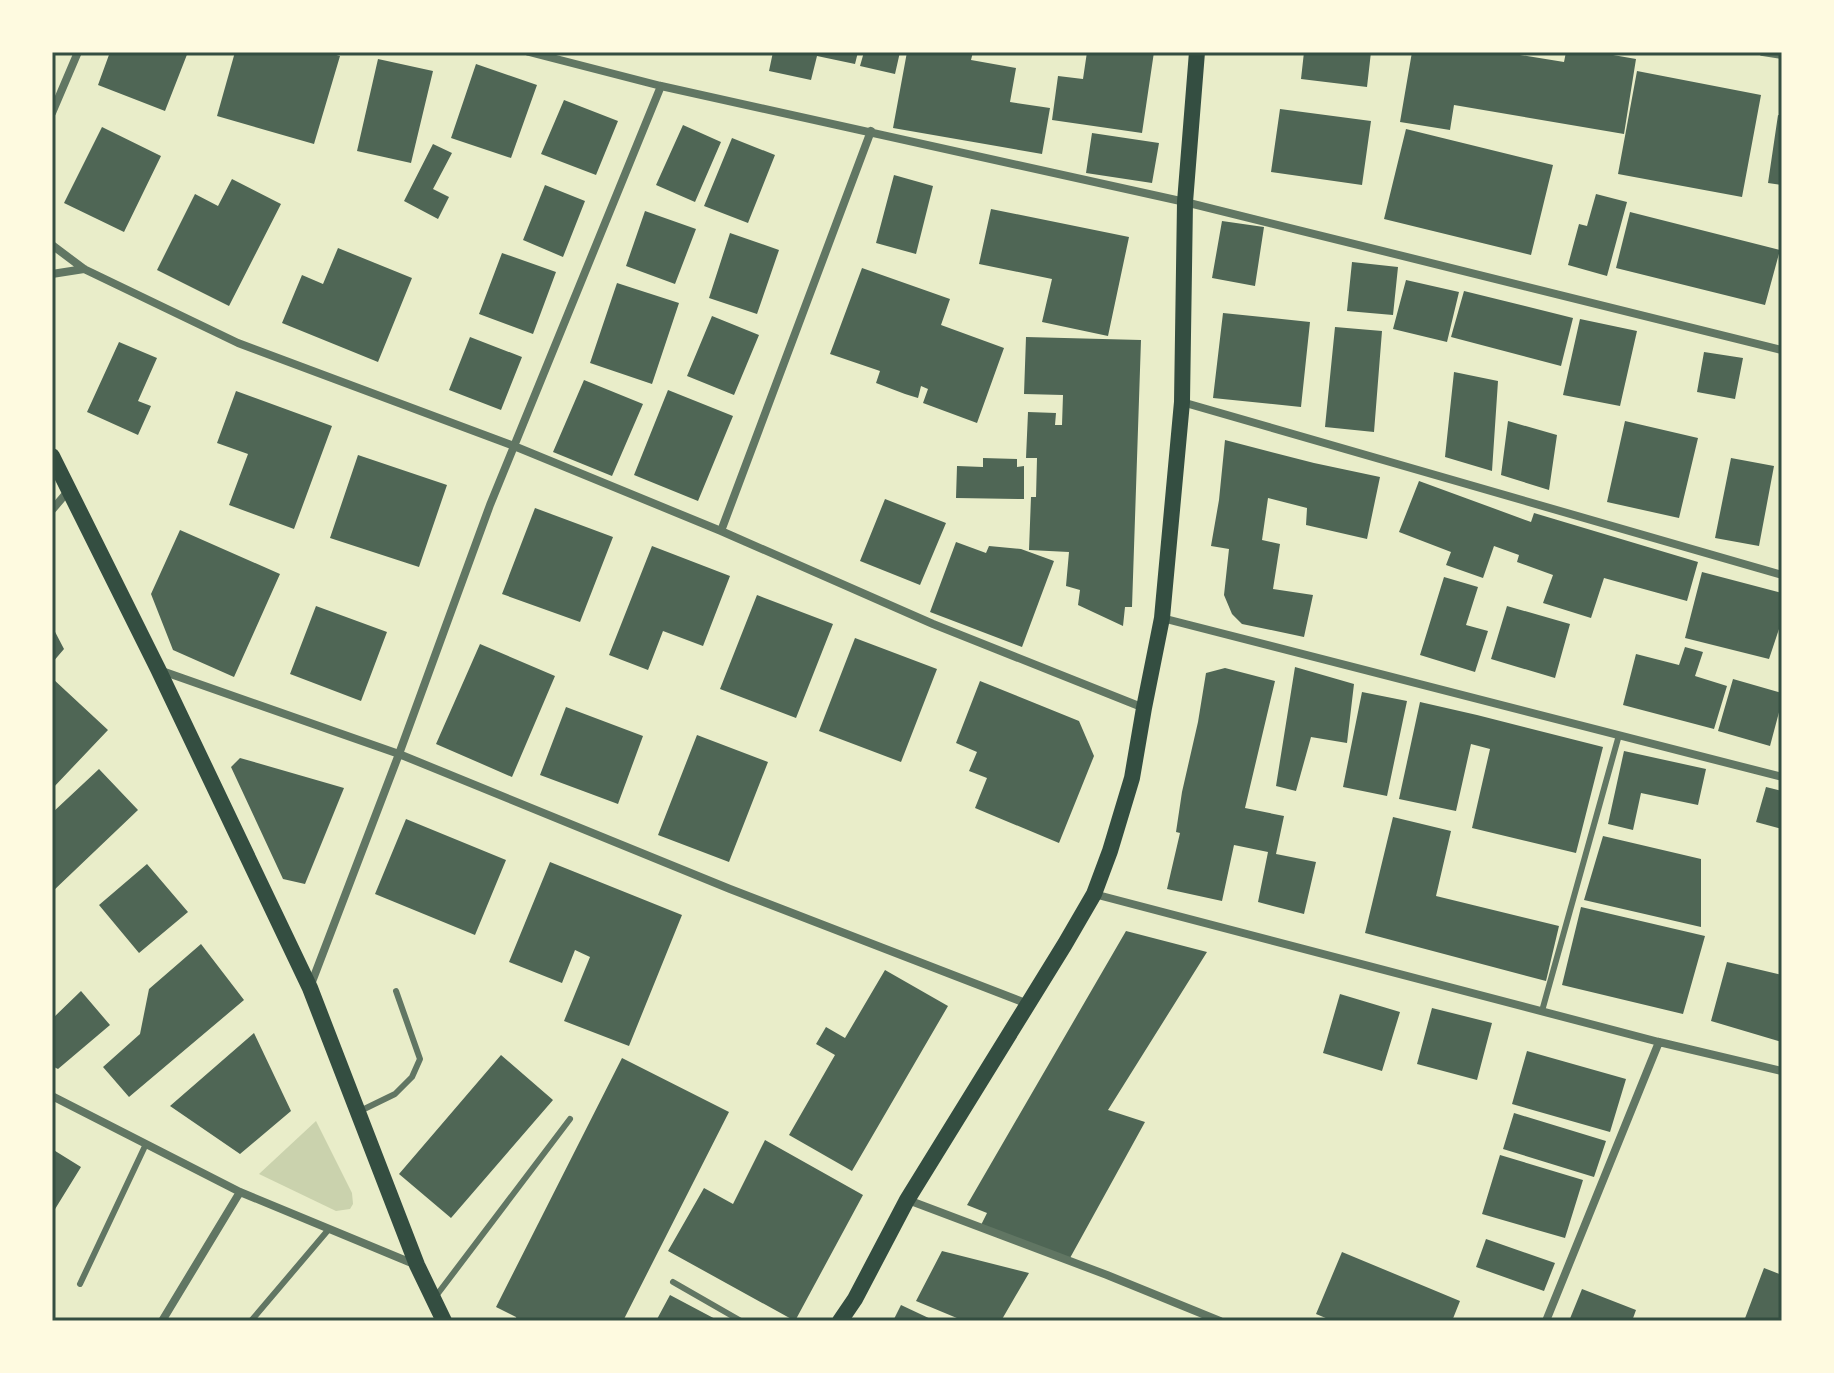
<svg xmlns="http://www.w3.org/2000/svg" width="1834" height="1373" font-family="Commissioner,sans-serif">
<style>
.green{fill:#cad2ad}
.building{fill:#4f6655}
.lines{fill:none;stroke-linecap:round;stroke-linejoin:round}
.service{stroke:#617663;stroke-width:6}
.minor{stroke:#617663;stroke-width:8}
.secondary{stroke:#344e41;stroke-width:16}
.neatline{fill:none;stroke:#344e41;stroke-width:3}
</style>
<rect width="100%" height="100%" fill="#e9edc9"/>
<path class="green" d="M316 1121 352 1193 353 1204 350 1209 336 1211 259 1174Z"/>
<path class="building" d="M110 52H188L165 111 98 85Z
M235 52H326L340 56 314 144 217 116Z
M773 52H858L855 64 817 56 811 80 769 71Z
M864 52H900L895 74 860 66Z
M907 52H973L971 60 1016 68 1010 102 1050 108 1042 154 893 128Z
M1087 52H1154L1142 133 1052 120 1058 76 1083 79Z
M1304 52H1371L1367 87 1301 79Z
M1412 52H1514V54L1564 62 1566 52H1596L1636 59 1624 134 1454 105 1450 130 1400 122Z
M378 59 433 71 411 163 357 151Z
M476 64 537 85 511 158 451 138Z
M1637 71 1761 95 1742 197 1618 174Z
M564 100 618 121 596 175 541 154Z
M1280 109 1371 121 1362 185 1271 172Z
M1778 115 1782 116V185L1768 183Z
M683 125 721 142 695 202 656 185Z
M102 127 161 156 124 232 64 203Z
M1406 129 1553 165 1531 255 1384 219Z
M1092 133 1159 143 1152 183 1086 173Z
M732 138 775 155 748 223 704 206Z
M433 144 452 153 433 189 449 197 438 219 404 201Z
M894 175 933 186 916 254 876 243Z
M232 179 281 204 229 306 157 270 195 194 218 206Z
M545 185 585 201 563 257 523 240Z
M1596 194 1627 202 1607 276 1568 265 1579 224 1587 226Z
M991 209 1129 237 1108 336 1042 322 1052 279 979 264Z
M645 211 696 229 675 284 626 266Z
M1630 212 1780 250 1765 305 1616 268Z
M1222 221 1264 227 1255 286 1212 278Z
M730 233 779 250 757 314 709 298Z
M338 248 412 278 378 362 282 323 302 275 323 284Z
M502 253 556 272 533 334 479 314Z
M1352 262 1398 267 1393 315 1347 311Z
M862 268 950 299 941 325 1004 348 977 423 923 403 928 389 921 386 918 398 905 394 876 383 880 371 830 354Z
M1406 280 1459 292 1447 342 1393 329Z
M617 283 679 303 652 384 590 363Z
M1464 291 1573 318 1561 366 1451 337Z
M1223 313 1310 322 1301 407 1213 398Z
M712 316 759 335 734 395 687 376Z
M1580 319 1637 331 1620 406 1563 395Z
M1335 327 1382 331 1374 432 1325 427Z
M470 337 522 357 501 410 449 390Z
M1026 337 1141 340 1132 607H1125L1123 626 1078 605 1080 590 1066 586 1069 552 1029 550 1031 497H1036L1037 458H1026L1028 412 1056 413 1055 425H1062L1063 395 1024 394Z
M119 342 157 358 138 401 151 406 138 435 87 412Z
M1704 352 1743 358 1735 399 1697 392Z
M1454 372 1498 381 1492 471 1445 457Z
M584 380 643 404 612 476 553 452Z
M668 390 733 416 698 501 634 475Z
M236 391 332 426 294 529 229 505 248 454 217 443Z
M1508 421 1557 435 1549 490 1501 475Z
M1625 421 1698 438 1679 518 1607 502Z
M1225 440 1314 463 1380 477 1367 539 1306 525 1307 508 1268 498 1262 540 1280 544 1273 589 1313 595 1304 637 1242 624 1232 614 1224 595 1229 549 1211 546 1219 500Z
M358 455 447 485 419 567 330 538Z
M983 458 1017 459V467L1024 466V499L956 498 957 466 983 467Z
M1731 458 1774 466 1759 546 1715 538Z
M1419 481 1531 522 1534 513 1698 562 1687 601 1604 578 1591 618 1543 603 1553 575 1517 562 1519 555 1494 546 1483 578 1446 565 1451 552 1399 532Z
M885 499 946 523 920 585 860 561Z
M535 508 613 537 580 622 502 594Z
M180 530 280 574 234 677 173 650 151 594Z
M956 542 986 553 989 546 1021 549 1054 561 1022 647 930 612Z
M652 546 730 576 703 646 663 631 648 670 609 655Z
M1702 572 1782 593V627L1780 626 1769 659 1685 638Z
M1444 577 1478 587 1466 625 1488 631 1475 672 1420 655Z
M757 595 833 624 796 718 720 689Z
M316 606 387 632 361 701 290 674Z
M1507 606 1570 624 1555 678 1491 659Z
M52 626 64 649 52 663Z
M855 638 937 669 901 762 819 731Z
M480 644 555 676 512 777 436 744Z
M1685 647 1703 652 1695 676 1727 686 1714 729 1623 705 1636 654 1679 665Z
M1295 667 1354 684 1347 743 1311 737 1296 791 1276 786Z
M1225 668 1275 681 1245 808 1284 816 1276 854 1316 862 1304 914 1258 902 1268 852 1234 845 1222 901 1167 889 1180 833 1176 832 1182 792 1198 722 1206 673Z
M52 678 108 730 52 789Z
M1733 679 1782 693V701L1770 746 1718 731Z
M980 681 1079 721 1094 756 1059 843 975 808 987 778 969 771 977 752 956 743Z
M1362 692 1407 701 1387 796 1343 787Z
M1420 702 1477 715 1603 747 1576 853 1472 828 1490 749 1471 744 1456 811 1399 799Z
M566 707 643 736 618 804 540 775Z
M697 735 768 762 729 862 658 835Z
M1624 751 1706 769 1698 805 1641 793 1633 830 1608 824Z
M240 758 344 788 305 884 283 879 231 767Z
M99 769 138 810 52 892V813Z
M1766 787 1782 791V829L1756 822Z
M1393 817 1451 831 1436 896 1559 926 1546 981 1365 933Z
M406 819 506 860 475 935 375 894Z
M1603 836 1701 859V927L1584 900Z
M550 862 682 915 629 1046 564 1021 590 957 575 950 562 983 509 962Z
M147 864 188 912 139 953 99 905Z
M1581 907 1705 936 1683 1014 1562 985Z
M1126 931 1207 952 1108 1110 1145 1122 1070 1258 980 1227 987 1213 967 1205Z
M201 944 244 1000 129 1097 103 1067 140 1034 149 989Z
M1727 962 1782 975V1042L1711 1021Z
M885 970 948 1006 852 1171 789 1135 835 1055 816 1044 826 1027 845 1038Z
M81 991 110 1025 58 1069 52 1066V1019Z
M1340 994 1400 1012 1382 1071 1323 1053Z
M1432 1008 1492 1023 1477 1080 1417 1064Z
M254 1033 291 1111 240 1154 170 1106Z
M1527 1051 1626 1079 1610 1132 1512 1104Z
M501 1055 553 1100 451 1218 399 1174Z
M622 1058 729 1112 623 1321H517L516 1317 496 1307Z
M1514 1113 1606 1141 1594 1177 1503 1149Z
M765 1140 863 1195 795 1321 668 1251 704 1188 733 1204Z
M52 1149 81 1167 52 1214Z
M1500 1155 1583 1180 1565 1238 1482 1214Z
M1486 1239 1555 1263 1544 1291 1476 1267Z
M942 1251 1029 1273 1001 1321H964L916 1301Z
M1342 1252 1460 1301 1452 1321H1333L1316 1314Z
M1764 1268 1782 1275V1321H1744Z
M1582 1289 1636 1310 1632 1321H1569Z
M670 1295 719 1321H656Z
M901 1305 935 1321H893Z"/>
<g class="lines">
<path class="service" d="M1542 1011 1619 735
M358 1112 395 1094 412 1077 420 1059 396 991
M673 1282 741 1321
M80 1284 146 1144
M436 1296 570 1119
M251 1321 329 1229"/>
<path class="minor" d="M529 52 661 86 1185 202 1782 350
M1763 52 1782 55
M52 113 78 52
M52 245 84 269 238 343 514 446 721 531 933 624 1144 708
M52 274 84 269
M1182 402 1782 575
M52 510 69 490
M721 531 871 131
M1162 618 1782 777
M162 671 399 754 730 889 1028 1004
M1094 894 1659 1042 1782 1071
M310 987 399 754 490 505 661 86
M52 1096 240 1192 414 1264
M908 1200 1107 1275 1220 1321
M162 1321 240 1192
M1546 1321 1659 1042"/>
<path class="secondary" d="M52 456 158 669 310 988 417 1265 444 1321
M840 1321 855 1299 907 1200 1065 944 1094 894 1110 851 1132 778 1144 708 1162 618 1182 402 1185 202 1197 52"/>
</g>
<rect width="1834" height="1373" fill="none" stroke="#fefae0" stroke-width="108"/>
<rect x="54" y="54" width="1726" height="1265" class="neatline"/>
</svg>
